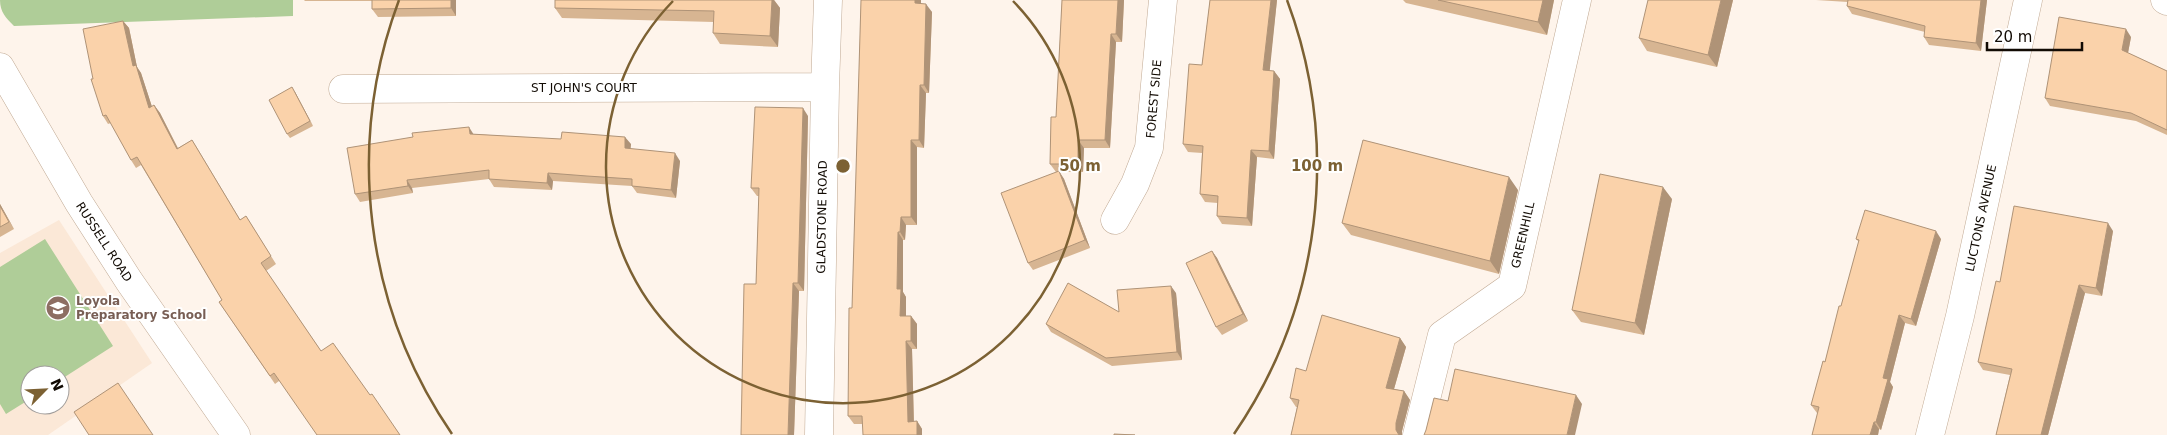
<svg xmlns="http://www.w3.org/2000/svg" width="2167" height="435" font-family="'DejaVu Sans',sans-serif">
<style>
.built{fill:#fbe8d7;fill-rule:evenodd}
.green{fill:#afcd98}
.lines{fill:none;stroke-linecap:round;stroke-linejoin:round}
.minor-casing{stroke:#c0a993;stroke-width:29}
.minor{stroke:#fff;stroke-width:28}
.wall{fill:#d7b592}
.shaded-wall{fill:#af9377}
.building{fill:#fad2aa;stroke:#af9377}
.ring{fill:none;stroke:#7c6133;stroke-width:2.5}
.labels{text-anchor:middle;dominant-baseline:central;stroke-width:4;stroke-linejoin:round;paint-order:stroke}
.street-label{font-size:12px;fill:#120b04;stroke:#fff}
.education-label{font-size:12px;font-weight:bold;fill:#785e54;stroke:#fff;text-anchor:start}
.centre{fill:#7c6133;stroke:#fff;stroke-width:2.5}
.ring-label{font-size:15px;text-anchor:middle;font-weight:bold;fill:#7c6133;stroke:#fff;stroke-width:4;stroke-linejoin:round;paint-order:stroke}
</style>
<rect width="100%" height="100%" fill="#fef4eb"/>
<path class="built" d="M59 220 152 363 48 435H0V253ZM30 375H60V405H30Z"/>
<path class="green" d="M0 0H293V16L14 26C6 18 0 12 0 0Z
M45 239 113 346 60 380V375H30V399L6 414 0 404V267Z"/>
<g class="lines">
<defs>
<path id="minor" d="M2165 0 2167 1
M0 67 79 203 129 281 236 435
M343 89 825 87
M1115 220 1135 184 1149 148 1163 0
M819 435 825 87 828 0
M1417 435 1442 335 1512 286 1577 0
M1930 435 1960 316 2028 0"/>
</defs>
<use href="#minor" class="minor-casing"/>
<use href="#minor" class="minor"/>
</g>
<path class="wall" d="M304 0H484H456V16L378 17 372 9V1H305Z
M555 0H774L780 8 778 47 720 44 713 33 714 22 562 18 555 8Z
M861 0H921V4L932 12 929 93H926L924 148 917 147V225H906L905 240H903V292L906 297V316H911L917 324V349H912L914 422 917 421 922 429V435H863V424H854L848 416 855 231Z
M1062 0H1124L1122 42H1116L1110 148H1084L1083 172H1059L1064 179 1090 248 1033 270 1028 263 1057 172H1056L1050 164 1056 117Z
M1210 0H1277L1269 71H1274L1280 79 1274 159 1257 157 1252 226 1222 224 1217 216 1218 203 1205 202 1200 194 1202 153 1188 152 1183 144 1202 65Z
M1403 0H1554L1547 35 1406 3Z
M1733 0 1717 67 1647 51 1639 38Z
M1816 0H1987L1981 51 1929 45 1924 37 1925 32 1852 14 1847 6 1848 2Z
M123 21 129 28 137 67 141 73 152 107 154 105 160 113 178 148 192 140 240 220 246 216 276 264 266 271 321 351 370 395 400 435 279 381 275 384 219 302 222 300 141 165 136 168 131 160 111 123 108 124 103 116 93 79Z
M2131 37 2128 53 2167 71V135L2136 121 2050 106 2045 98Z
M295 92 313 126 290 138 287 134Z
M808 116 804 291H799L794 435H741L756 284 759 196H757L751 188Z
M474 134 631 144 630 149 680 161 676 198 637 193 632 186 553 181 552 190 494 187 489 179 412 188 413 193 360 202 355 194Z
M1518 190 1499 274 1351 235 1342 223Z
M1672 199 1644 335 1581 322 1572 310Z
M0 204 14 229 0 237Z
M2113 231 2102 296 2085 293 2048 435H1996L2010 375 1983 370 1978 362 2000 282Z
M1856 239H1941L1916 326 1905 323 1890 382 1893 387 1881 430 1879 429 1878 435H1812L1818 413H1817L1811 405 1825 362 1841 306 1859 242Z
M1212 251 1217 258 1248 321 1222 335 1216 327Z
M1176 293 1182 360 1112 366 1051 332 1046 324 1119 312Z
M1400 338 1406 347 1394 389 1404 391 1410 400 1402 431V435H1291L1297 407H1296L1290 398 1306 371Z"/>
<path class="shaded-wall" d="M451 0H456V16L451 8Z
M772 0H774L780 8 778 47 770 36Z
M915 0H921V11L915 3Z
M1118 0H1124L1122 42 1116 34Z
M1271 0H1277L1269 78 1263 70Z
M1543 0H1554L1547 35 1538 22Z
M1721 0H1733L1717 67 1708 55Z
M1981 0H1987L1981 51 1976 43Z
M926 4 932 12 929 93 924 85Z
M123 21 129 28 137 67 141 73 155 116 149 108 133 66Z
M2126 29 2131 37 2127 58 2122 50Z
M1111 34 1116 42 1110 148 1105 140Z
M1274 71 1280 79 1274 159 1269 151Z
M920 85 926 93 924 148 919 140Z
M292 87 295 92 313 126 310 121Z
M154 105 160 113 182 157 177 149Z
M803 108 808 116 804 291 798 283Z
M469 127 474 135 470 134Z
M625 137 631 144 630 156 625 148Z
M192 140 197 148 245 228 240 220Z
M911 140 917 147V225L911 217Z
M1078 140 1084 148 1083 172 1078 164Z
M1251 150 1257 157 1252 226 1247 218Z
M675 153 680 161 676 198 671 190Z
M1059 171 1064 179 1090 248 1085 240Z
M548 173 553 181 552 190 547 183Z
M1509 177 1518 190 1499 274 1490 261Z
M407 180 412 188 413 193 408 186Z
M1663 187 1672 199 1644 335 1635 323Z
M0 204 14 229 0 206Z
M901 217 906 225 905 240 900 232Z
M2108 223 2113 231 2102 296 2096 288Z
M1936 231 1941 239 1916 326 1911 319Z
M898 232 903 240V292L906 297V324L900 316 897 289Z
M1212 251 1217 258 1248 321 1243 314Z
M793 283 799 291 794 435H788Z
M2079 285 2085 293 2048 435H2041Z
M1171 286 1176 293 1182 360 1177 352Z
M1899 315 1905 323 1890 382 1893 387 1881 430 1876 422 1883 378Z
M911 316 917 324V349L911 341Z
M1400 338 1406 347 1392 396 1386 388Z
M906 341 912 349 914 430 908 422Z
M1404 391 1410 400 1402 431V435H1399L1396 430V423Z
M1576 395 1582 404 1575 435H1567Z
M917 421 922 429V435H917Z
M1874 422 1879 429 1878 435H1870Z"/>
<path class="building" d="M372 0H451V8L372 9Z
M555 0H772L770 36 713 33 714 11 555 8Z
M861 0H915V3L926 4 924 85H920L919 140H911V217H901L900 232H898L897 289H901L900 316H911V341H906L908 422 917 421V435H863L862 416H848L849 308H852Z
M1062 0H1118L1116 34H1111L1105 140H1078V164H1050L1051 117H1056Z
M1210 0H1271L1263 70 1274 71 1269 151 1251 150 1247 218 1217 216 1218 196 1200 194 1203 146 1183 144 1189 64 1202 65Z
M1438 0H1543L1538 22Z
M1648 0H1721L1708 55 1639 38Z
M1848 0H1981L1976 43 1924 37 1925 26 1847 6Z
M2059 17 2126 29 2122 50 2167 71V130L2131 113 2045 98Z
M123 21 133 66 136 65 149 108 154 105 177 149 192 140 240 220 246 216 271 256 261 263 321 351 333 343 370 395 372 394 400 435H317L274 373 270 376 219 302 222 300 137 157 131 160 106 115 103 116 91 79H93L83 29Z
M292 87 310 121 287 134 269 100Z
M755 107 803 108 798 283H793L788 435H741L744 284H756L759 188H751Z
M469 127 470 134 561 139 562 132 625 137V148L675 153 671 190 632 186V179L587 176 548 173 547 183 489 179V170L407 180 408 186 355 194 347 148 413 137 412 133Z
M1363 140 1509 177 1490 261 1342 223Z
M1059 171 1085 240 1028 263 1001 193Z
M1600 174 1663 187 1635 323 1572 310Z
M0 206 9 222 0 227Z
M2014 206 2108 223 2096 288 2079 285 2041 435H1996L2012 369 1978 362 1996 281 2000 282Z
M1865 210 1936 231 1911 319 1899 315 1883 378 1888 379 1876 422H1874L1870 435H1812L1819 407 1811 405 1823 361 1825 362 1839 306H1841L1859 240 1856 239Z
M1212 251 1243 314 1216 327 1186 263Z
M1068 283 1119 312 1117 290 1171 286 1177 352 1106 358 1046 324Z
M1322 315 1400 338 1386 388 1404 391 1396 423V430L1399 435H1291L1299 400 1290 398 1296 368 1306 371Z
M1455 369 1576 395 1567 435H1424L1426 430 1434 398 1448 401Z
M118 383 153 435H89L74 412Z
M1114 434 1135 435H1114Z"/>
<g class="ring">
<path d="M1013 1A237 237 0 1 1 673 1"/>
<path d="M452 434A474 474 0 0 1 399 0M1287 0A474 474 0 0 1 1234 434"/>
</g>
<defs>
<symbol id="school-disc" viewBox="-11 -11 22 22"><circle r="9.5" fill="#8d6e63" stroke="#fff"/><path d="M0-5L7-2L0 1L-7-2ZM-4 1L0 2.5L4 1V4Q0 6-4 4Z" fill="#fff"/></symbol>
</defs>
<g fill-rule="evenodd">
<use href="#school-disc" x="44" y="294" width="28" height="28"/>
</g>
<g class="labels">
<g class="street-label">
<text x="584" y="88">ST JOHN'S COURT</text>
<text transform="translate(1154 99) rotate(-85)">FOREST SIDE</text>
<text transform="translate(822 217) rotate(-89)">GLADSTONE ROAD</text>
<text transform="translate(1981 218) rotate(-78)">LUCTONS AVENUE</text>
<text transform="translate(1523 235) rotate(-77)">GREENHILL</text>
<text transform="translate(104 242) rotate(57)">RUSSELL ROAD</text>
</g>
<g class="education-label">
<text x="76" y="301">Loyola<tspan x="76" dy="14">Preparatory School</tspan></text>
</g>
</g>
<circle cx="843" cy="166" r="8" class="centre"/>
<g class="ring-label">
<text x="1080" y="171">50 m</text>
<text x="1317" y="171">100 m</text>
</g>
<g transform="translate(45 390) rotate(66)"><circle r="24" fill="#ffffff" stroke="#a09d9b"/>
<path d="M0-4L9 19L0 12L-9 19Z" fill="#7c6133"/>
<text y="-8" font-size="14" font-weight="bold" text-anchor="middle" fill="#120b04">N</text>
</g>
<path d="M1987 42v8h95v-8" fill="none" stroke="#120b04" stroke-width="2.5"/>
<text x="1994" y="42" font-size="15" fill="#120b04" stroke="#ffffff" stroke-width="4" paint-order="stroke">20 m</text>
</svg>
